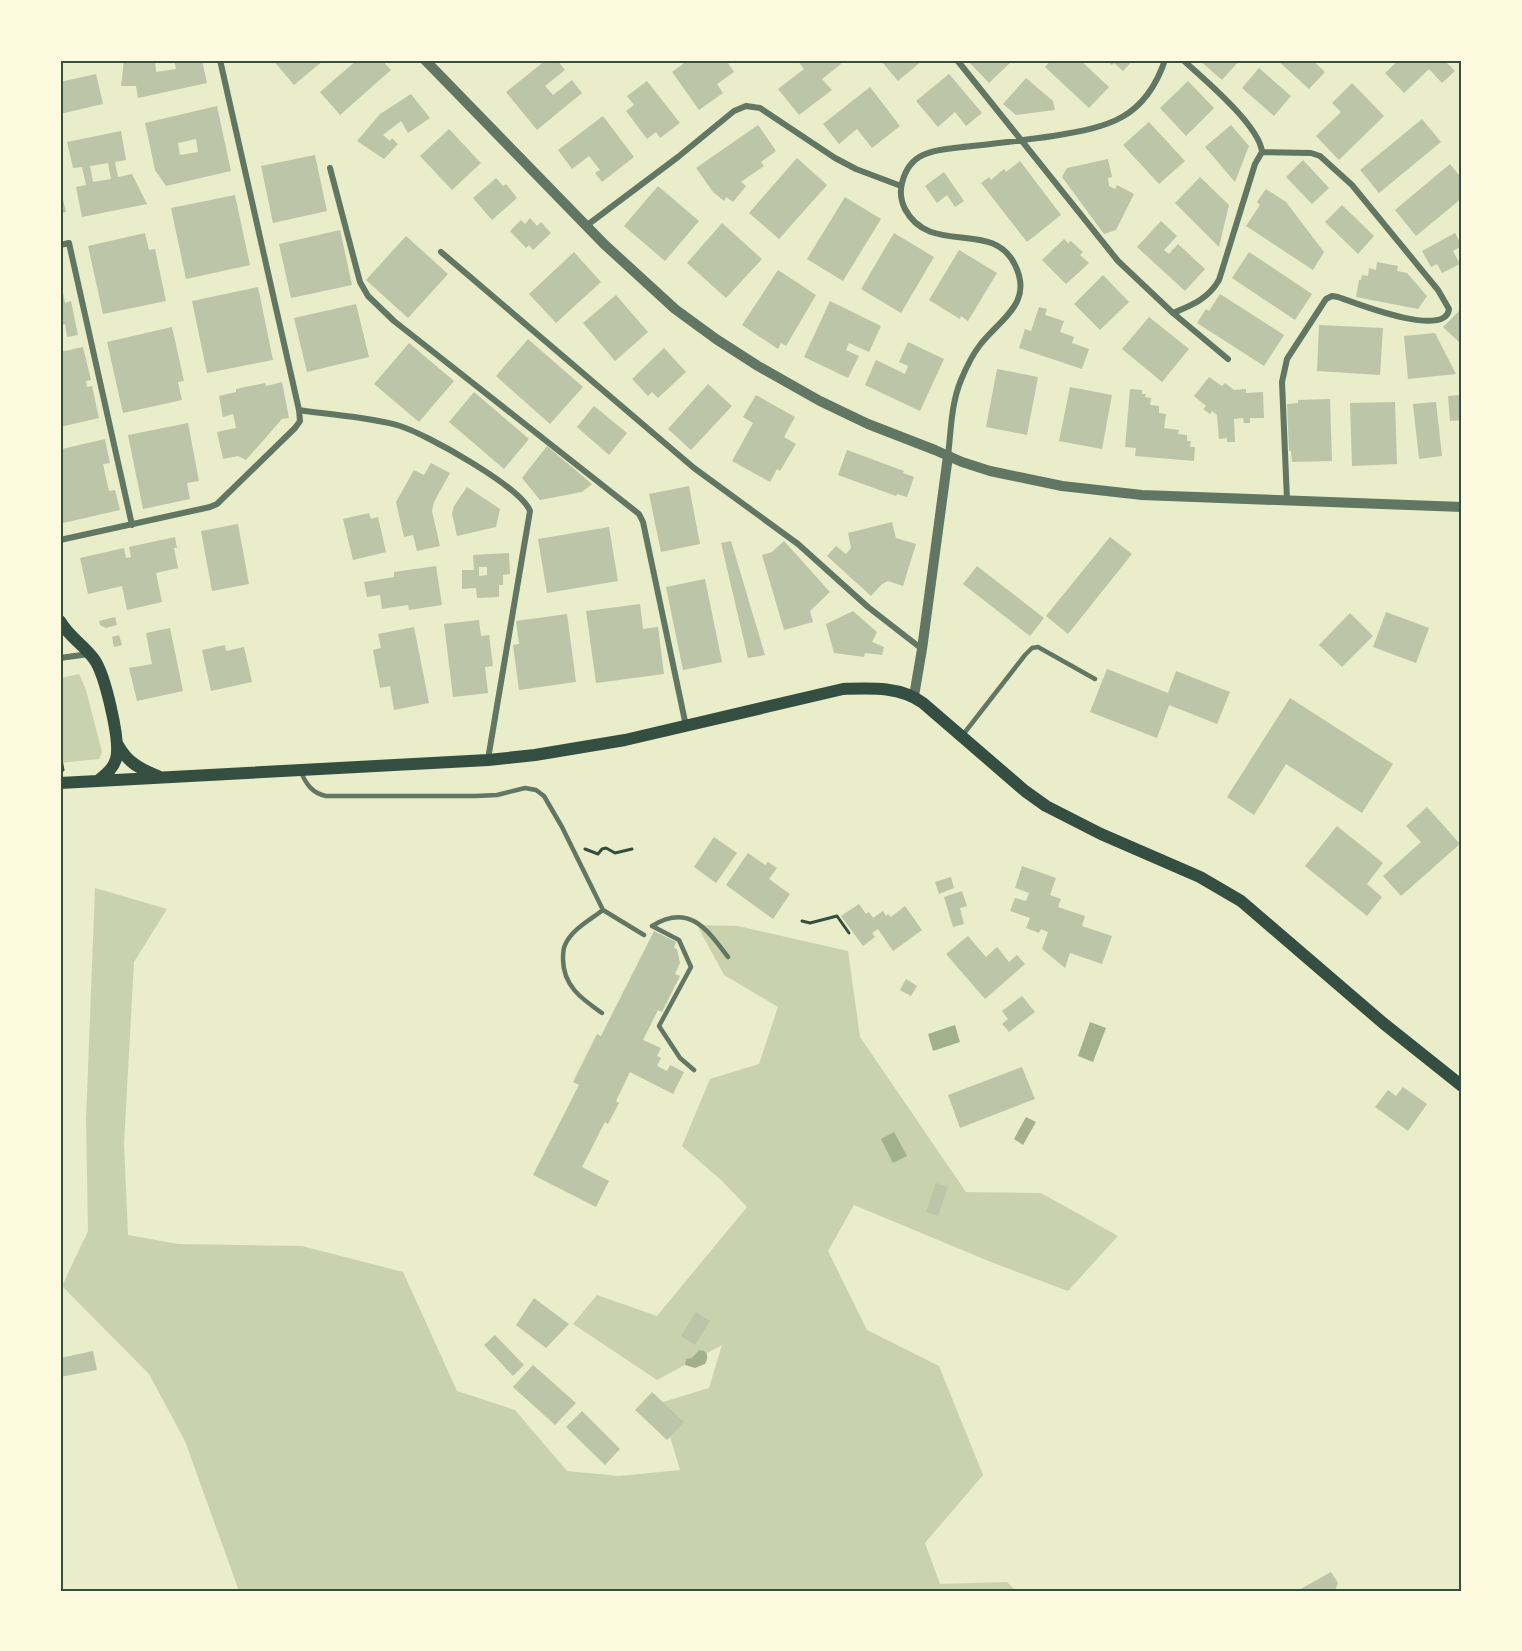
<svg xmlns="http://www.w3.org/2000/svg" width="1522" height="1651" font-family="Jost,sans-serif">
<style>
.green{fill:#cad2ad}
.water{fill:#a3b18a}
.building{fill:#bcc5a7;fill-rule:evenodd}
.lines{fill:none;stroke-linecap:round;stroke-linejoin:round}
.path{stroke:#344e41;stroke-width:3}
.service{stroke:#617663;stroke-width:4.5}
.minor{stroke:#617663;stroke-width:6}
.tertiary{stroke:#617663;stroke-width:10}
.secondary{stroke:#344e41;stroke-width:12}
.neatline{fill:none;stroke:#344e41;stroke-width:2}
</style>
<rect width="100%" height="100%" fill="#e9edc9"/>
<path class="green" d="M79 674 86 690 102 752 99 759 60 763V678Z
M95 888 167 909 134 962 124 1144 128 1235 178 1244 302 1246 403 1272 457 1391 515 1410 567 1471 619 1476 680 1470 660 1403 709 1388 722 1345 657 1380 573 1324 597 1295 657 1316 747 1207 722 1181 682 1146 710 1079 759 1064 778 1007 724 975 697 925 738 926 848 951 860 1037 966 1192 1041 1193 1118 1236 1068 1291 991 1262 854 1205 828 1251 867 1330 939 1366 983 1475 925 1543 940 1584 1007 1582 1016 1591H239L185 1441 149 1374 62 1286 88 1231 86 1120Z"/>
<path class="water" d="M1090 1022 1106 1028 1093 1062 1078 1056Z
M955 1025 960 1042 933 1051 928 1034Z
M1026 1117 1036 1122 1023 1145 1014 1139Z
M894 1132 907 1156 893 1163 881 1139Z
M699 1350C708 1350 709 1357 705 1364L695 1368 685 1365 686 1359 692 1358Z"/>
<path class="building" d="M124 60H155L156 72 176 69 174 60H202L207 83 138 98 136 86H121Z
M273 60H324L294 85Z
M357 60H382L391 70 340 115 320 92Z
M546 60H557L565 70 545 86 553 95 572 80 582 93 537 130 506 92Z
M688 60H726L734 72 717 84 723 93 699 110 672 72Z
M797 60H838L841 64 822 79 832 90 799 115 778 89 804 69Z
M884 60H923L898 81 882 62Z
M971 60H1013L989 83 969 62Z
M1051 60H1080L1109 87 1089 108 1045 67Z
M1106 60H1133L1123 71 1114 63 1112 65Z
M1199 60H1240L1222 80Z
M1277 60H1312L1325 72 1309 89Z
M1399 60 1445 61 1455 71 1442 83 1429 69 1404 93 1385 73Z
M1259 68 1291 96 1274 116 1242 88Z
M96 74 103 104 60 114V82Z
M949 74 982 113 966 126 955 112 938 127 916 101Z
M1026 78 1053 101 1055 110 1016 115 1003 104Z
M647 81 680 123 660 138 656 132 647 139 626 111 634 105 627 96Z
M1188 81 1214 108 1186 136 1160 108Z
M1352 83 1384 116 1339 160 1316 136 1341 112 1332 103Z
M870 87 900 126 872 148 857 129 839 144 823 124Z
M411 94 430 118 408 133 401 121 383 135 390 141 392 138 398 144 384 159 357 141 380 114Z
M217 106 231 171 166 186 155 170 145 123ZM196 139 198 152 180 155 178 143Z
M603 116 634 157 602 182 595 173 600 170 589 156 572 169 558 150Z
M1422 119 1441 142 1379 193 1360 170Z
M1149 122 1185 161 1159 184 1123 145Z
M758 125 776 151 761 162 764 166 741 182 746 186 733 202 726 197 724 201 713 192 696 168Z
M1231 125 1249 146 1235 182 1205 147Z
M449 129 481 163 452 190 420 156Z
M121 131 126 160 115 162 118 177 132 174 147 204 82 217 76 187 86 185 82 167 73 168 67 142ZM108 163 111 179 93 182 90 166Z
M315 155 327 211 273 223 261 166Z
M797 158 827 185 779 239 749 213Z
M1108 159 1112 177 1108 178 1109 186 1115 189 1117 185 1134 194 1116 230 1104 234 1062 177 1067 168Z
M1303 160 1329 188 1312 204 1286 177Z
M1020 161 1061 215 1027 242 981 183 989 177 991 180 1004 169 1006 172Z
M1450 164 1462 179V198L1416 236 1395 210Z
M944 172 964 201 955 207 947 195 937 203 925 186Z
M1200 177 1229 205 1219 247 1175 203Z
M496 178 503 186 506 184 517 198 492 220 473 198Z
M658 186 699 221 665 261 624 226Z
M1266 189 1286 202 1324 252 1313 270 1246 226 1260 205 1257 202Z
M235 195 250 265 186 279 171 208Z
M60 196H62L66 212 60 213Z
M845 197 881 219 843 281 807 259Z
M1342 205 1374 236 1358 254 1325 222Z
M530 218 537 226 541 222 551 233 533 250 529 245 526 248 510 231 521 220 525 224Z
M1161 221 1177 236 1164 250 1169 254 1178 244 1205 269 1185 291 1137 247Z
M722 223 762 259 726 298 687 263Z
M340 230 352 285 291 298 279 244Z
M145 233 149 250 155 249 166 301 103 314 88 246Z
M894 233 934 257 901 313 861 289Z
M1455 233 1462 246 1453 251 1460 264 1442 273 1437 264 1431 267 1422 251Z
M406 236 448 274 408 318 366 280Z
M1064 239 1068 243 1071 241 1083 252 1080 255 1089 263 1066 284 1042 260Z
M959 250 997 273 968 321 961 316 960 319 929 300Z
M574 252 601 282 556 323 529 294Z
M1249 252 1312 294 1295 320 1232 278Z
M1377 262 1398 266 1397 271 1407 273 1427 296 1418 309 1356 297 1359 280H1361L1362 275 1368 276 1369 268 1376 270Z
M778 270 816 295 786 346 781 343 778 349 742 325Z
M1103 275 1129 302 1100 330 1074 304Z
M61 283 65 303 71 301 78 335 67 337 65 324 60 326Z
M258 287 273 360 207 373 192 301Z
M1220 294 1284 335 1264 366 1197 323 1206 309 1209 311Z
M616 295 648 332 615 361 583 323Z
M830 301 881 326 869 352 849 343 846 350 859 356 848 378 804 357Z
M356 304 369 357 307 372 294 318Z
M1039 307 1047 309 1045 315 1064 321 1060 332 1074 337 1072 343 1089 349 1082 369 1019 348 1025 329 1031 331Z
M1462 308V345L1443 327Z
M1149 317 1189 349 1162 382 1122 349Z
M1319 325 1383 328 1380 375 1317 371Z
M172 327 184 381 178 382 182 400 123 413 107 342Z
M1435 333 1456 374 1408 379 1404 336Z
M528 339 583 387 550 424 496 376Z
M908 342 944 359 920 411 865 385 876 360 905 374 908 366 899 362Z
M409 343 454 381 419 422 374 384Z
M83 347 91 380 86 381 87 387 92 386 99 418 60 427V352Z
M664 348 686 372 658 398 652 392 648 396 632 379Z
M997 369 1038 377 1027 435 986 427Z
M1209 377 1222 386 1225 383 1234 390 1246 389V393L1263 392 1264 418H1250V423H1244L1243 418 1234 419 1235 442H1227V438L1219 439 1217 415 1212 411 1210 414 1203 409 1206 406 1194 396Z
M282 382 289 418 282 419 246 460 238 456 223 459 217 432 236 428 233 414 223 417 219 396 236 392V389L265 383 266 386Z
M708 384 732 406 691 450 668 429Z
M1070 387 1112 395 1102 449 1059 441Z
M1130 389 1142 390V394H1146L1145 397 1151 398 1150 405 1159 406V413L1166 414 1164 428 1179 430 1178 434 1187 435V441H1191L1190 447H1195L1194 461 1135 456 1136 448 1125 447Z
M474 392 529 439 504 469 449 422Z
M756 395 795 417 784 437 796 444 780 471 777 469 770 482 732 461 753 423 743 417Z
M1460 395V404H1462V420L1450 421 1448 396Z
M1330 399 1332 461 1292 462 1291 451H1289L1287 404 1298 403V400Z
M1395 402 1397 464 1352 466 1350 403Z
M1436 402 1442 456 1419 459 1413 404Z
M594 406 627 433 609 455 577 427Z
M188 423 199 481 187 483 190 499 143 509 128 435Z
M105 439 110 463 103 464 109 491 115 490 120 510 63 523 60 509V443L62 449Z
M547 446 592 484 582 492 540 500 522 478Z
M847 450 904 471 903 473 914 477 907 497 897 494 896 496 838 475Z
M431 463 450 473 434 502 432 511 440 546 417 551 413 535 404 537 396 502 414 470 424 475Z
M689 486 700 544 661 552 649 494Z
M467 487 500 509 496 527 457 536 452 514 454 506Z
M369 513 371 519 378 517 386 552 353 560 343 519Z
M892 522 896 538 916 544 903 586 888 581 882 584 871 596 827 556 836 546 846 554 851 548 848 533Z
M238 524 249 584 212 591 201 531Z
M609 527 618 581 547 593 538 539Z
M175 537 177 548H174L178 568 156 573 162 602 127 610 122 586 88 594 80 558 124 548 126 558 131 557 129 547Z
M1110 537 1132 554 1068 634 1046 616Z
M731 541 765 655 748 658 721 543Z
M784 541 830 592 810 611 813 622 784 630 762 555 772 552Z
M509 553 510 574 503 575V585H499V597L477 598 476 588 462 589V570H474L473 555ZM479 567H487V575L479 576Z
M436 566 442 605 409 610 408 605 382 609 380 595 367 597 364 582 394 577V572Z
M977 566 1044 618 1030 636 963 584Z
M705 579 722 662 683 670 666 587Z
M640 604 643 629 658 627 664 674 596 683 586 611Z
M853 611 877 632 872 642 884 647 882 655 865 653 864 657 834 653 826 624Z
M1386 612 1429 628 1416 663 1373 647Z
M1350 613 1373 636 1342 667 1319 645Z
M567 614 576 682 519 690 513 645 519 644 516 621Z
M115 617 117 625 106 628 100 625 99 621Z
M479 620 481 636 489 635 493 666 485 667 488 693 453 697 444 624Z
M414 627 429 703 394 710 390 686 380 688 373 650 381 648 378 634Z
M170 628 183 691 137 701 129 668 152 664 146 633Z
M119 635 122 645 114 647 112 637Z
M225 645 226 651 244 647 252 682 211 691 202 650Z
M1107 669 1168 693 1176 671 1230 692 1217 724 1169 705 1157 738 1090 712Z
M1290 698 1393 764 1362 813 1286 764 1254 815 1227 797Z
M1427 807 1460 844 1401 896 1383 876 1421 842 1406 826Z
M1337 826 1383 863 1367 884 1382 897 1367 916 1305 866Z
M714 837 737 853 716 883 694 867Z
M748 853 765 865 768 862 777 868 769 879 790 894 773 919 726 885Z
M1022 866 1056 878 1050 895 1061 899 1058 907 1085 916 1082 926 1112 936 1102 964 1070 953 1065 968 1042 949 1048 932 1041 929 1039 933 1026 928 1030 918 1010 911 1015 898 1026 901 1029 893 1015 888Z
M951 877 954 888 939 894 935 882Z
M962 891 967 906 960 908 964 924 953 927 944 897Z
M859 904 866 914 869 912 873 918 883 911 886 916 888 914 891 917 905 906 922 930 893 951 878 929 872 933 875 937 863 946 841 916Z
M654 931 676 942 674 948 677 949 680 963 675 974 680 976 662 1012 658 1010 643 1040 661 1048 657 1056 661 1058 657 1066 667 1071 670 1065 684 1072 673 1094 630 1072 616 1101 619 1103 608 1124 605 1122 582 1167 609 1181 596 1207 533 1175 579 1085 573 1082 597 1034 601 1036Z
M968 936 986 957 997 947 1009 962 1017 955 1025 964 985 999 946 954Z
M906 979 917 986 911 996 900 990Z
M1022 996 1035 1012 1009 1032 1002 1024 1008 1019 1002 1011Z
M1022 1067 1035 1099 960 1128 948 1095Z
M1403 1087 1427 1104 1408 1131 1375 1107 1388 1090 1396 1096Z
M936 1183 948 1187 938 1216 926 1212Z
M534 1298 569 1324 546 1348 516 1325Z
M696 1312 710 1321 695 1345 681 1336Z
M495 1335 524 1365 513 1376 484 1345Z
M93 1351 97 1370 60 1377V1358Z
M533 1365 576 1403 555 1425 513 1387Z
M652 1392 684 1422 667 1440 635 1410Z
M582 1411 620 1449 605 1465 566 1427Z
M1331 1572 1338 1583 1335 1591H1297Z"/>
<g class="lines">
<path class="path" d="M60 754 63 770
M585 849 598 854 602 849 606 848 615 853 632 849
M802 921 810 923 837 916 849 933"/>
<path class="service" d="M962 736 1025 655 1032 648 1038 647 1095 679
M301 772C306 784 312 793 326 796H476L497 795 525 788 536 790 544 796 562 827 603 910 644 935
M652 926 679 940 691 967 659 1026 680 1058 694 1070
M652 926C689 903 707 929 728 957
M602 1013C582 999 563 986 563 959 563 955 563 949 565 945 571 930 591 919 603 910"/>
<path class="minor" d="M220 60 299 410
M957 60 1118 261 1173 313 1228 359
M1183 60C1203 78 1260 126 1262 152L1311 153 1320 156 1352 185 1438 290 1449 309C1446 339 1355 303 1338 297L1332 296 1326 299 1287 359 1282 382 1287 500
M330 168 360 282 368 296 394 321 639 514 643 522 686 726
M586 226 678 157 734 111 746 106 760 108 835 158 856 169 901 186
M60 245 69 243 132 525
M441 252 694 468 798 544 868 607 922 649
M1173 313C1192 305 1208 299 1219 280L1255 164 1262 152
M948 456C951 431 951 404 961 380 966 368 972 355 980 345 1000 319 1034 303 1015 265 993 218 930 257 905 209 901 201 900 191 902 183 905 171 912 160 923 155 938 148 957 148 972 146 999 143 1026 140 1053 136 1109 127 1145 119 1165 60
M60 540 210 507 217 504 295 428 300 421 299 410C330 415 370 417 400 426 426 434 521 487 530 511L488 759
M60 658 89 654"/>
<path class="tertiary" d="M425 60 604 244 675 309 716 339 758 366 820 401 868 424 935 450 962 462 990 471 1062 486 1142 495 1462 507
M914 696 922 649 948 456"/>
<path class="secondary" d="M60 621C69 637 84 645 94 659 105 674 121 742 116 759 113 769 106 774 99 780
M118 745C127 762 140 769 158 776
M60 783 488 760 535 755 625 740 843 689C870 688 900 686 923 703L1025 791 1046 806 1101 834 1200 877 1241 901 1383 1023 1462 1086"/>
</g>
<rect width="1522" height="1651" fill="none" stroke="#fefae0" stroke-width="123"/>
<rect x="62" y="62" width="1398" height="1528" class="neatline"/>
</svg>
